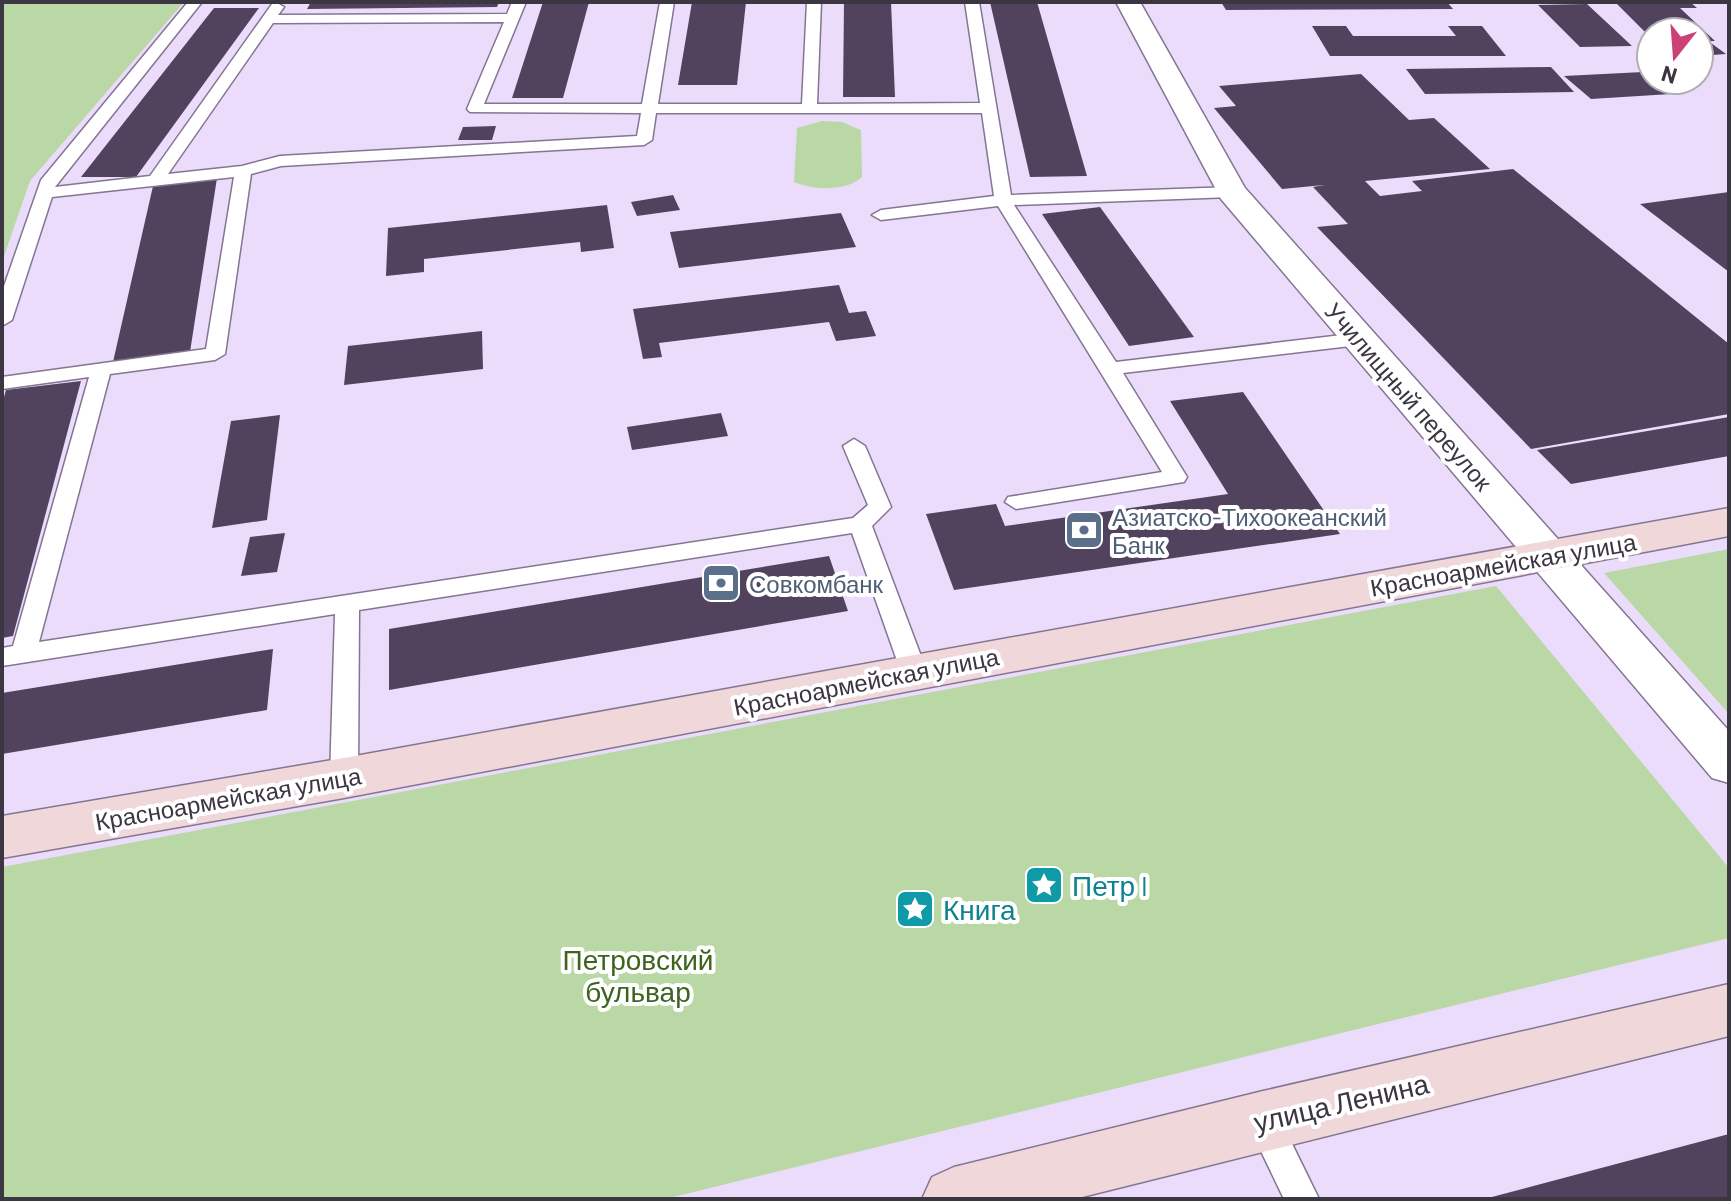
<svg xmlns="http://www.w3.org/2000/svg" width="1731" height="1201" font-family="Barlow,sans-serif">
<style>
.green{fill:#b9d8a6}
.building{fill:#51435d}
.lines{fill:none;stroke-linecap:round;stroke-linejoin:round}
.service-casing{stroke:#847592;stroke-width:3}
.minor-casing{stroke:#847592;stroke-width:3}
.secondary-casing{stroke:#847592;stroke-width:3}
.service{fill:#fff;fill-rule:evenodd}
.minor{fill:#fff;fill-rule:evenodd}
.secondary{fill:#efd7da;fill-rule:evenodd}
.labels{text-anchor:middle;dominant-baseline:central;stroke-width:8;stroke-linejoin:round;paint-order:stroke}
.street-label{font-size:24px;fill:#3c3642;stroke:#fff}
.service-label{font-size:24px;fill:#4e5e75;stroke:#fff;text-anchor:start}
.near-culture-label{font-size:28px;fill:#0d838f;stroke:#fff;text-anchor:start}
.near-park-label{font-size:28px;fill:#3d631f;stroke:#fff}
.near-street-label{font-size:28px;fill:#3c3642;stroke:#fff}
</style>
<rect width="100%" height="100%" fill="#ecdcfc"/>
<path class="green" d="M2 2H184L30 181 2 262Z
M822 121 842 122 861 130 862 177C846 192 813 190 794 182L797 128Z
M1729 549V714L1604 573Z
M1496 586 1729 868V938L665 1199H2V867Z"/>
<path class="building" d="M311 2H499L497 7 307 9Z
M543 2H589L563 98H512Z
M692 2H746L737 85H678Z
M844 2H891L895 97H843Z
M990 2H1037L1087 176 1030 177Z
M1221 2H1447L1453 9 1226 10Z
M1615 2H1690L1697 8H1680L1715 41H1699V32H1651V38Z
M1587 4 1632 46 1580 47 1538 5Z
M214 8H259L136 177H81Z
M1312 26H1346L1353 36H1456L1448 26H1482L1506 56H1330Z
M1711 43 1726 54 1699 56V44Z
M1551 67 1574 92 1425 94 1406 69Z
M1643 72 1671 94 1591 99 1564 76Z
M1361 74 1409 120 1434 118 1490 169 1365 181 1380 196 1422 191 1412 181 1513 169 1729 344V414L1531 449 1317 227 1348 224 1313 187 1324 185 1282 189 1214 108 1236 106 1219 86Z
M496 126 492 140H458L463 127Z
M217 178 190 352 113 362 153 186Z
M1729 192V272L1640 204Z
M673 195 680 210 637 216 631 202Z
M607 205 614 248 581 252 580 242 424 259V272L386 276 388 228Z
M1100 207 1194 337 1129 346 1042 214Z
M841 213 856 247 679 268 670 232Z
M839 285 849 313 866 311 876 336 836 341 829 322 659 343 662 357 643 359 633 309Z
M482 331 483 369 344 385 348 346Z
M81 381 13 636 2 638V404L6 390Z
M1243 392 1340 534 954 590 926 514 996 504 1005 526 1228 494 1170 401Z
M721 413 728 436 632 450 627 427Z
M280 415 267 520 212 528 231 421Z
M1729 417V456L1571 484 1537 450Z
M285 533 277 572 241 576 250 537Z
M829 556 848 611 389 690V629Z
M273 649 267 710 2 754V693Z
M1729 1134V1199H1488V1198Z"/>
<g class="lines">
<defs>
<path id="service" d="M188 2H202L55 187 150 176 272 4 277 3 284 7 278 15 507 14 512 2H526L484 104H642L660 2H674L658 104H802L807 2H821L817 104 980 103 965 2H979L1011 195 1232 187 1240 192 1232 197 1014 205 1116 362 1359 333 1369 339 1359 345 1123 373 1187 477 1184 482 1016 509 1005 502 1008 497 1162 472 998 206 881 220 872 215 881 210 994 196 982 113H656L652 140 644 145 281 166 251 174 225 354 215 360 110 374 39 642 853 518 868 505 843 446 854 439 865 446 891 507 872 526 927 672 923 679H905L901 672 852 533 359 610 358 778 354 786 344 789 334 786 330 778 335 614 2 666V648L13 646 89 377 2 389V377L206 349 234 177 52 197 12 320 2 326V292L41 180ZM504 22 467 109 470 112 641 113 637 136 280 156 242 166 168 174 273 23Z
M1263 1104 1275 1109 1319 1199H1284L1246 1120 1251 1109Z"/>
<path id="minor" d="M1116 2H1140L1245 188 1729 731V783L1712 778 1221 199Z"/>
<path id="secondary" d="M1729 508V536L344 798 2 858V816L344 758Z
M1729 984V1036L1074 1199H922L932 1177 954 1167 1263 1091Z"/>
</defs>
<use href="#service" class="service-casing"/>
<use href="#minor" class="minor-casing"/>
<use href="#secondary" class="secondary-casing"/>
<use href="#service" class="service"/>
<use href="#minor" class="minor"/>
<use href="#secondary" class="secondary"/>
</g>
<defs>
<symbol id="bank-square" viewBox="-11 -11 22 22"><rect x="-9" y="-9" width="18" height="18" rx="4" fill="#5c6f8a" stroke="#fff"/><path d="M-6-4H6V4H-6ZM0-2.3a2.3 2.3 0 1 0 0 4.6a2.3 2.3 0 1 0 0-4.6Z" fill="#fff"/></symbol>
<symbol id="sight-square" viewBox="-11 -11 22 22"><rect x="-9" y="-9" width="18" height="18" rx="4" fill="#0f9aa8" stroke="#fff"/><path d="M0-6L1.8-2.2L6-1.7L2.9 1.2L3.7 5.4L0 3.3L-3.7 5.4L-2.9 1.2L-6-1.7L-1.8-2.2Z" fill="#fff"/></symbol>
</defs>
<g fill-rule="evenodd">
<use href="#bank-square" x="1062" y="508" width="44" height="44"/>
<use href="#bank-square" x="699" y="561" width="44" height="44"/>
<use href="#sight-square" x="1022" y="863" width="44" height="44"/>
<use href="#sight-square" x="893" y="887" width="44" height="44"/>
</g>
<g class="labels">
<g class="street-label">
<text transform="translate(1409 396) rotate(49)">Училищный переулок</text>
<text transform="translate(1503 564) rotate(-10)">Красноармейская улица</text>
<text transform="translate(866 681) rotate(-11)">Красноармейская улица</text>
<text transform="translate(228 798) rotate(-10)">Красноармейская улица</text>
</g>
<g class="service-label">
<text x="1112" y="516">Азиатско-Тихоокеанский<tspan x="1112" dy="28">Банк</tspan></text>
<text x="749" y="583">Совкомбанк</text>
</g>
<g class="near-culture-label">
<text x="1072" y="885">Петр I</text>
<text x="943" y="909">Книга</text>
</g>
<g class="near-park-label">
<text x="638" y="959">Петровский<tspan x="638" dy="32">бульвар</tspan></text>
</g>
<g class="near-street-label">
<text transform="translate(1341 1102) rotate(-13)">улица Ленина</text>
</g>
</g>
<rect width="1731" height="1201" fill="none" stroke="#3c3642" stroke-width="8"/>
<g transform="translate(1675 56) rotate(197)"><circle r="38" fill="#ffffff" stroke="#b1afb3" stroke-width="2"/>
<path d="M0-6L14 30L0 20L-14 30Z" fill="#cb4075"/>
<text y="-12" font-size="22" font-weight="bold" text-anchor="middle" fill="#3c3642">N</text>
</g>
</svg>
